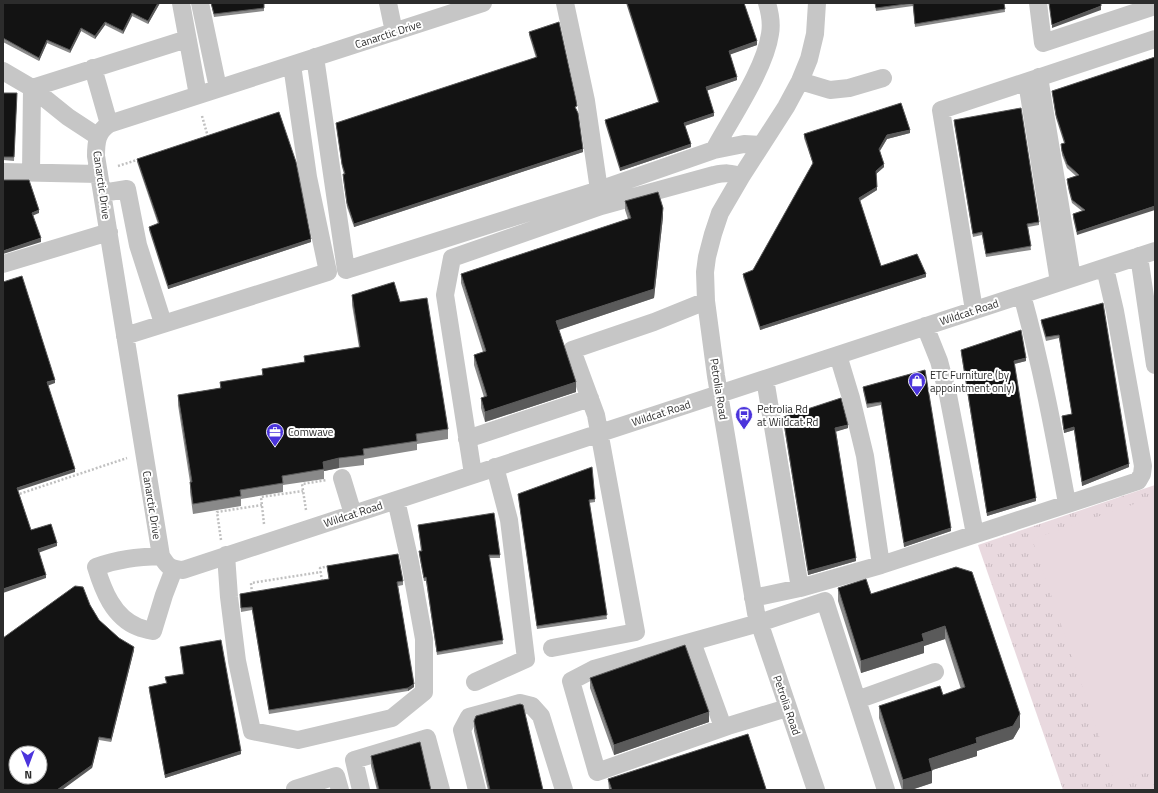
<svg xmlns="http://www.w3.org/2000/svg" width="1158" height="793" font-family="'Titillium Web',sans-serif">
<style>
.grass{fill:url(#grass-tufts)}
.garden{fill:#e9d9df}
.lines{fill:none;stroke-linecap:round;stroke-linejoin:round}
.path{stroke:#c0c0c0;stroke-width:2.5;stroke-dasharray:2 2;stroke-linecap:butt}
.minor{stroke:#c6c6c6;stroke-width:18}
.wall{fill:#898989}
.shaded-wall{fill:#5a5a5a}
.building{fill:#131313;stroke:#5a5a5a;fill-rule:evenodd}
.labels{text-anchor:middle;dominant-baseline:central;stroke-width:4;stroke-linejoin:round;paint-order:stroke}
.street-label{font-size:11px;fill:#2c2c2c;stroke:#fff}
.poi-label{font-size:11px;fill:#2c2c2c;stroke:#fff;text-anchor:start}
</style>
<defs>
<pattern id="grass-tufts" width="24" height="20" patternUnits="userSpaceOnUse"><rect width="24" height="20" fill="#e9d9df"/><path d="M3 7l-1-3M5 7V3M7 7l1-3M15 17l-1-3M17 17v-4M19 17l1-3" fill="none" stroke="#c8bac0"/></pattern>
</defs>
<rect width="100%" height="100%" fill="#fff"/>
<path class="grass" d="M1155 485V790H1063L978 545Z"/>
<path class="garden" d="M1155 497V770L1115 783 1032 539Z"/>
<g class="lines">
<path class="path" d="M202 116 208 137
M118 166 140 159
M16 495 127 458
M306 510 302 484 327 480
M264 524 261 497 303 491
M221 540 217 512 262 505
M322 581 320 568 329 566
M252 593 251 583 321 572"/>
<path class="minor" d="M181 3 198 95
M200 3 218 88
M388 3 394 32
M483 3 109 124C97 132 96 142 96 156L161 556C168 567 170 569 183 570L1155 251
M1038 3 1043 43 1155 6
M315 57 346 270 599 190 586 101 565 3
M93 68 109 124
M3 71 32 88 68 117 97 136
M1039 77 1072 278
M800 81 830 90 849 88 883 78
M1027 82 1059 282
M714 150 744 144 761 145
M3 172 99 174
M31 173 32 88 187 39
M102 193 127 189 138 245 163 323
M600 200 599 190 714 150C731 118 765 69 770 34 772 23 770 13 767 3
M1139 256 1155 365
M3 264 109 232
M1022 295C1041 363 1054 433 1067 503
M974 310 941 110 1155 39
M925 326 939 361 948 395 975 534
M125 336 328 272 308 177 292 65
M838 355 851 398 865 456 881 565
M765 379 800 588
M467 439 590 398
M473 474 445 295 452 258 601 206 714 175C724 173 731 172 741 177
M342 478 353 514
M226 555 229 597 237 661 252 731 298 740 392 718 424 692V639L410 562 396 500
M161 556C137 557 118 559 96 567 103 590 113 617 138 627 143 629 148 630 153 631L164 595 174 569
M753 598 800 588 881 565 1138 481 1142 474 1143 466 1115 311 1105 268
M692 642 723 727
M552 648 636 632 596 415 572 350 654 322 706 301
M475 682 526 659 509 520 495 467
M857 700 886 790
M787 708 728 726 597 772 571 681 594 669 759 623 825 601 857 700 935 672
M295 789 336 776 340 790
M361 790 354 760 427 738 441 790
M477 790 462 730 469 717 520 703 532 706 541 716 564 790
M816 790 756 613 716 376 706 301 705 272 707 257 713 234 720 213 741 177 786 107 800 81 809 59 815 34 817 3"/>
</g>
<path class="wall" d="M3 3H160L148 24 132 16 123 34 105 25 95 39 81 31 70 53 47 43 39 61 3 42Z
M211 3H264V11L214 17Z
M626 3H744L757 45 730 54 737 80 707 90 714 116 685 126 691 147 620 171 605 123V120L658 102Z
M875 3H1004L1005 12 915 27 913 6 876 11Z
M529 32 576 110 583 152 354 227 347 207 343 178V174H344L342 167 336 123 536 58 529 35Z
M1155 57 1077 235 1073 218V214L1082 211 1072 203 1069 192 1067 182V179L1076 176 1067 168 1062 155 1061 144 1064 143 1056 118 1052 91Z
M3 93H17L14 161 3 160Z
M954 120 1039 222V225L1028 227 1031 250 986 257 982 235 973 237 954 123Z
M910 133 887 139 880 151 884 167 876 174 877 190 860 201 881 266 926 277 760 330 743 277V274L753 270 813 164 804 138V134Z
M137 159 311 242 168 289 149 230V227L158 224 137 162Z
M625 201 663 217 654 298 558 330 576 392 485 422 481 408V398L484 397 474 365V355L483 352 461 283V274L628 219 625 210Z
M352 295 400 302 448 429V439L417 444V450L364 459V465L339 468 324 471V479L283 485V492L241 499V506L193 514 190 492V482L178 405V395L220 388V382L262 375V369L304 362V356L359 347 352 305Z
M1103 303 1129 467 1082 486 1074 430 1064 433 1062 420V416L1072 414 1059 338 1046 341 1041 323V320Z
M961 350 1026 361 1014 364 1036 501 987 516 961 353Z
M925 370 951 531 904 547 881 405 867 408 863 390V387Z
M783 417 848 428 836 431 856 561 808 575 783 420Z
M518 494 595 499V502L589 503 607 619 537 629Z
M418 525 500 555V558H489L503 644 437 655 426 581H424L419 554V551H421Z
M327 566 403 581V585L398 586 414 687 408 691 269 714 252 610 241 612 240 594 329 579Z
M956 567 1020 727 1013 739 977 751V756L932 770V783L911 790H902L879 718V706L943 695 961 689 945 639 924 646V653L861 673 838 601V588L871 594Z
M90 605 99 620 119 638 134 650 111 742 99 740 92 768Z
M180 647 241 754 165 778 149 690V687L166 683 165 677 183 674Z
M590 678 709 722 614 755 590 688Z
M474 721 543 790H488L474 731Z
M371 756 431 790H377L371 766Z
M608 779 766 790H609Z"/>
<path class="shaded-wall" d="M158 3H160L148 24V21Z
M1101 6V10L1052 28V25Z
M132 13V16L123 34V31Z
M105 22V25L95 39V36Z
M81 28V31L70 53V50Z
M47 40V43L39 61V58Z
M757 41V45L729 55V51Z
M737 77V80L706 91V87Z
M714 113V116L684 126V123Z
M910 130V133L887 139 879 152V149L887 135Z
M691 144V147L620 171V168Z
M583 149V152L354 227V224Z
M884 164V167L876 174V171Z
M877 187V190L859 201V198Z
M1155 206V210L1077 235V232Z
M663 208V217L654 298 556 331V321Z
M39 210V213L32 216V213Z
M41 238V242L3 254V251Z
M311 239V242L168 289V286Z
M926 274V277L760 330V327Z
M1026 358V361L1014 364V361Z
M55 380V383L47 386V382Z
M576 382V392L485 422V412Z
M848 425V428L835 432V428Z
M1074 427V430L1064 433V430Z
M339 458V468L324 471 323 462Z
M1129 464V467L1082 486V482Z
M75 469V472L17 491V488Z
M1036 498V501L987 516V513Z
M951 528V531L904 547V543Z
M57 543V546L38 553V549Z
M856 558V561L808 575V571Z
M46 575V578L3 593V589Z
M945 626V639L924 646V653L861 673V661L922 634Z
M134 647V650L111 742V739Z
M414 684V687L408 691V688Z
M709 712V722L614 755V745Z
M1020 714V727L1013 739 977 751V756L929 771V759L976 738Z
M99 737V740L92 768 62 790H57Z
M241 751V754L165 778V775Z
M932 771V783L911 790H903V780Z"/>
<path class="building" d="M3 3H158L148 21 132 13 123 31 105 22 95 36 81 28 70 50 47 40 39 58 3 38Z
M211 3H264V8L214 14Z
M627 3H744L757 41 729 51 737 77 706 87 714 113 684 123 691 144 620 168 605 120 659 102Z
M875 3H1004L1005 9 915 24 913 3 876 8Z
M1049 3H1101V6L1052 25Z
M559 22 576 100 577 106 575 107 578 113 583 149 354 224 347 203 343 174H345L342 164 336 123 537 57 529 32Z
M1155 57V206L1077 232 1073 214 1085 210 1072 200 1069 189 1067 179 1079 175 1067 164 1062 151 1061 144 1065 143 1056 115 1052 91Z
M3 93H17L14 157H3Z
M901 103 910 130 887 135 879 149 884 164 876 171 877 187 859 198 881 266 917 254 926 274 760 327 743 274 753 270 813 163 804 134Z
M1021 108 1039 222 1027 224 1031 246 986 254 982 232 973 234 954 120Z
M279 112 296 162 311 239 168 286 149 227 159 223 137 159Z
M3 180H29L39 210 32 213 41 238 3 251Z
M658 192 663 208 654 289 556 321 576 382 485 412 481 398 487 396 474 355 486 351 461 274 631 218 625 201Z
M22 276 55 380 47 382 75 469 17 488 31 530 51 524 57 543 38 549 46 575 3 589V282Z
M394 282 400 302 427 298 448 429 416 434 417 441 363 449 364 455 339 458 323 462 324 469 282 476 283 483 240 490 241 496 193 504 190 482H192L178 395 221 388 220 382 263 375 262 369 305 362 304 356 360 347 352 295Z
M1103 303 1129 464 1082 482 1074 427 1064 430 1062 416 1072 414 1059 335 1046 337 1041 320Z
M1021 330 1026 358 1014 361 1036 498 987 513 961 350Z
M925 370 951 528 904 543 881 402 867 404 863 387Z
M841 398 848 425 835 428 856 558 808 571 783 417Z
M592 467 595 499 589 500 607 615 537 626 518 494Z
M494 513 500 555H489L503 640 437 652 426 577 424 578 419 551H422L418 525Z
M398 554 403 581 397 582 414 684 408 688 269 710 252 607 241 608 240 594 329 579 327 566Z
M956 567 972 572 1020 714 1013 726 976 738 977 743 929 759 932 771 903 780 879 706 940 686 943 695 965 687 945 626 922 634 924 641 861 661 838 588 866 579 871 594Z
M75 586 83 587 90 605 99 620 119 638 134 647 111 739 99 737 92 765 57 790H3V638ZM16 753H40V777H16Z
M221 640 241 751 165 775 149 687 167 683 165 677 184 674 180 647Z
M685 645 709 712 614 745 590 678Z
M520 704 523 705 543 790H490L474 721 476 716Z
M748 734 766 789 763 790H612L608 779Z
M420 742 431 790H379L371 756Z"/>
<defs>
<symbol id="shop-pin" viewBox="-11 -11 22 30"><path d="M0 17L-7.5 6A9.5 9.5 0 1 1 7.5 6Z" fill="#4b34dc" stroke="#fff"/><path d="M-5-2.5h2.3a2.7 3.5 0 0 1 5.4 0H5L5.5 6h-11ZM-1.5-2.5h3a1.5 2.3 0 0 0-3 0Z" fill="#fff"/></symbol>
<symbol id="bus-pin" viewBox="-11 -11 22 30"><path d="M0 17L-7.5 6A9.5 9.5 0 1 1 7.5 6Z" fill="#4b34dc" stroke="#fff"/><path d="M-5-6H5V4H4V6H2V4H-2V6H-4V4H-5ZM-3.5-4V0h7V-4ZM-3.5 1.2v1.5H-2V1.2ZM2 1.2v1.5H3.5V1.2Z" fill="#fff"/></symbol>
<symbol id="office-pin" viewBox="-11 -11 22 30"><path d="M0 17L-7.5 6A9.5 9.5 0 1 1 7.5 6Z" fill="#4b34dc" stroke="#fff"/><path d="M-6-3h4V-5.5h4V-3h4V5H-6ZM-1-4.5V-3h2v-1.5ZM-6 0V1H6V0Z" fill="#fff"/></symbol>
</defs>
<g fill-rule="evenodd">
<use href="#shop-pin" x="907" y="371" width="20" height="27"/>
<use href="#bus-pin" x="734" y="405" width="20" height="27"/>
<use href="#office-pin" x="265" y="422" width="20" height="27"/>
</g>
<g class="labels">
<g class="street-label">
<text transform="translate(388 34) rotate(-18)">Canarctic Drive</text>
<text transform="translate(102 185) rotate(82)">Canarctic Drive</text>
<text transform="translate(969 312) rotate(-18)">Wildcat Road</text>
<text transform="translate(719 389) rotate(81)">Petrolia Road</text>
<text transform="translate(661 413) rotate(-18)">Wildcat Road</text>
<text transform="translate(152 505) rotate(81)">Canarctic Drive</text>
<text transform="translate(353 514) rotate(-18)">Wildcat Road</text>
<text transform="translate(787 705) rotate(71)">Petrolia Road</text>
</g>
<g class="poi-label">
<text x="930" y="375">ETC Furniture (by<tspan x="930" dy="13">appointment only)</tspan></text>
<text x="757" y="409">Petrolia Rd<tspan x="757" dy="13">at Wildcat Rd</tspan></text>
<text x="288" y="432">Comwave</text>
</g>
</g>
<rect width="1158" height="793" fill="none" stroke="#2c2c2c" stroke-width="8"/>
<g transform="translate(28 765) rotate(179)"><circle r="19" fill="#ffffff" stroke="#ababab"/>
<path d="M0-3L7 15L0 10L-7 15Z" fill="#4b34dc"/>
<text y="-6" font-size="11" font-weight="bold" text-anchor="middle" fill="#2c2c2c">N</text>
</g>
</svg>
